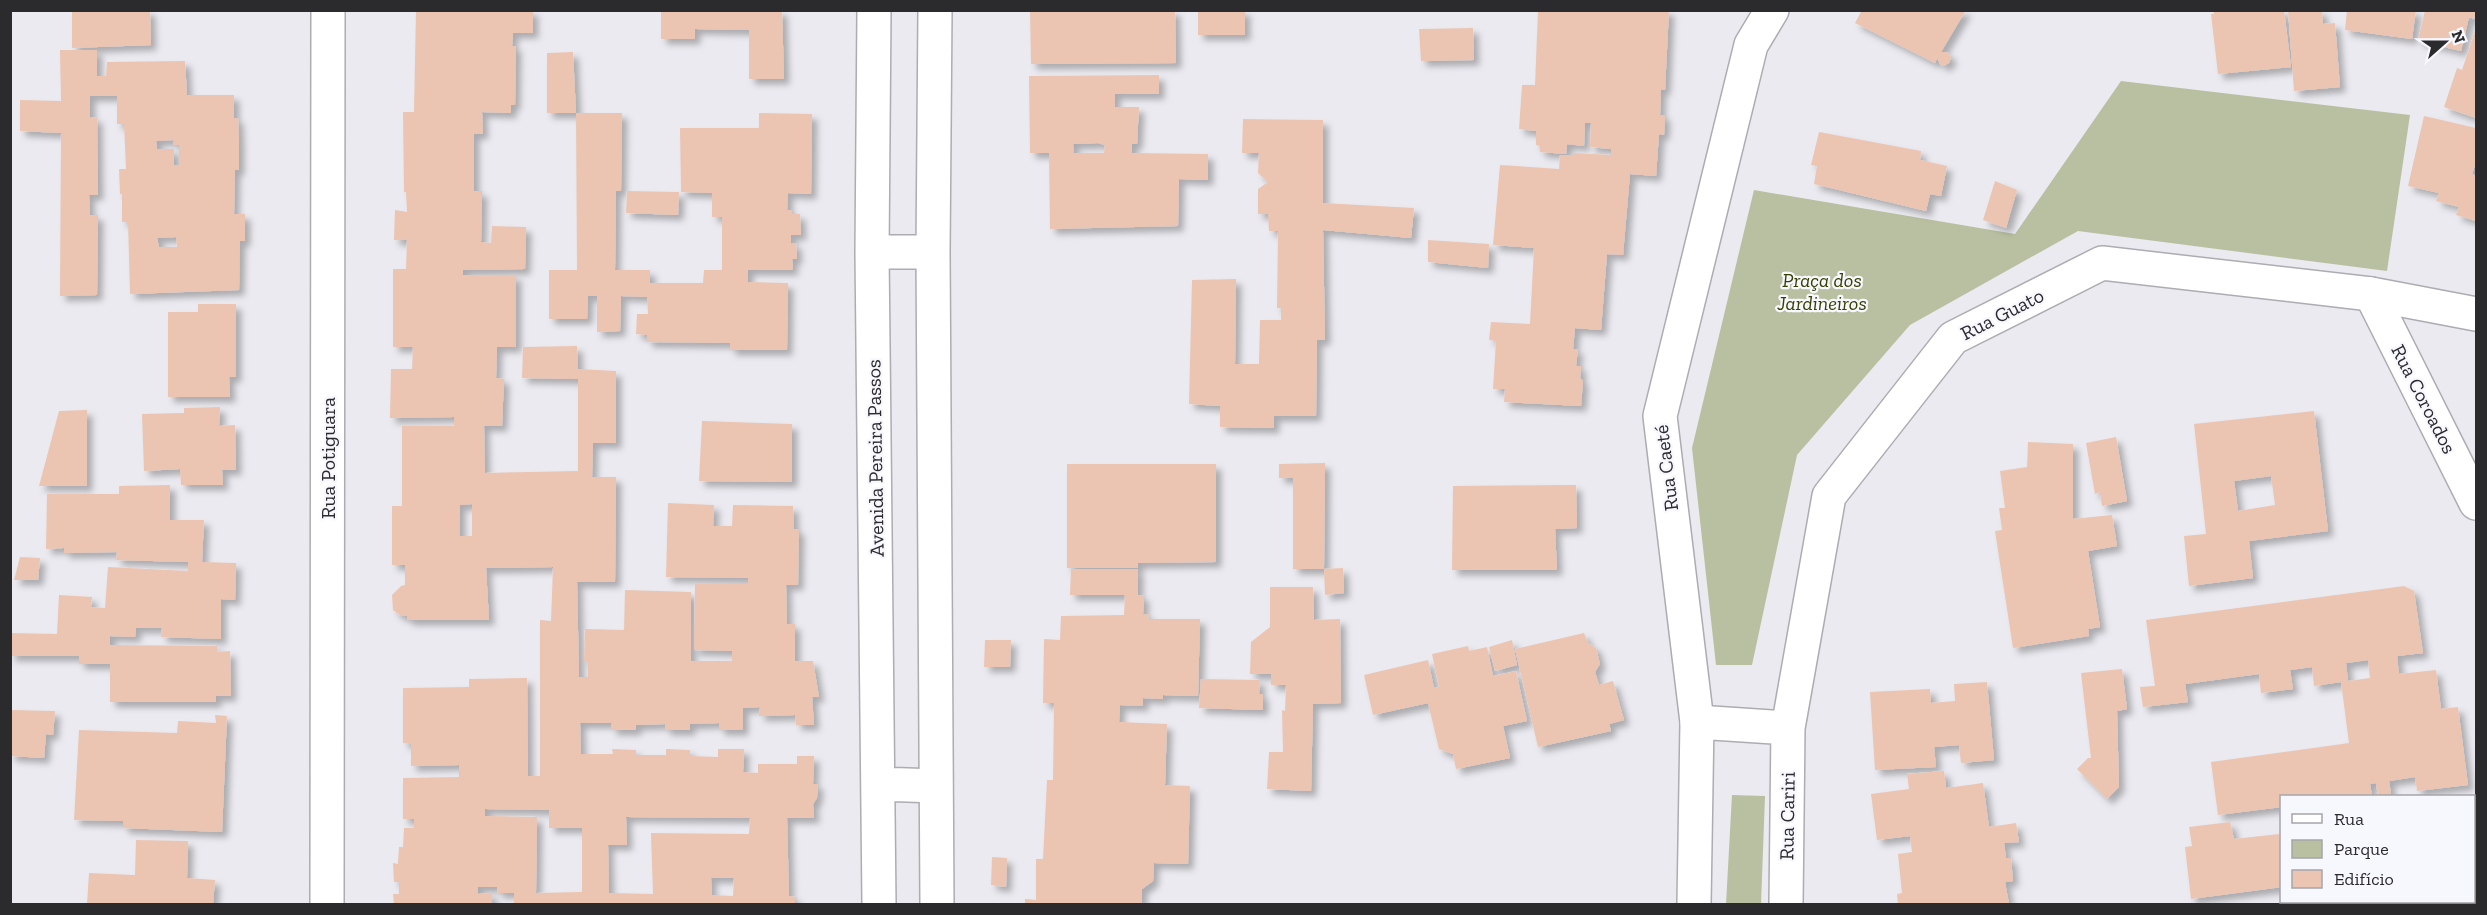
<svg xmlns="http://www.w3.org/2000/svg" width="2487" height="915" font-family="'Zilla Slab',serif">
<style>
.green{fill:#b9c0a1}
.building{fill:#ecc5b2;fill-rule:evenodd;filter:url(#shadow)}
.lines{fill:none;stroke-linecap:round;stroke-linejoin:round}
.minor-casing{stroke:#acacb2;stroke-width:36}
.tertiary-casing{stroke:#acacb2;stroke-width:36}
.secondary-casing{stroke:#acacb2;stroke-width:36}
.minor{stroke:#fff;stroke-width:33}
.tertiary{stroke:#fff;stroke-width:33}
.secondary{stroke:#fff;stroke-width:33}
.labels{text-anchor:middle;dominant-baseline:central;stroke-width:4.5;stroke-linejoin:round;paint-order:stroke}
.park-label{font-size:20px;font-style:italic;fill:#384000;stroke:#f7f7fe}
.street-label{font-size:20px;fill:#2b2b2e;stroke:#f7f7fe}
</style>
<defs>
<filter id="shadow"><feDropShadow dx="5.5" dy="5.5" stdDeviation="3" flood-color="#0004"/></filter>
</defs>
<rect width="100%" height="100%" fill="#eaeaf0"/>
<path class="green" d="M2121 81 2410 115 2387 271 2078 231 1910 325 1797 455 1752 665H1716L1692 448 1754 190 2015 234Z
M1732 795 1765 796 1761 904H1726Z"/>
<path class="building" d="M72 10H150L151 45 72 48Z
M416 10H533V33H513L512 46H516L515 105H511V113L482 112 483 134H474V191H482L481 242 491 243 492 226 526 227 525 269 463 270V275H516V347H497L496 378 504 379 502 426H484L485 473 578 471V379L522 378 523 347 577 346 578 369 616 371V443H593L592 477H616L615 582H577L579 677H588V661H584L585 629 624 630 625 590 691 592V661H732V651L694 650 695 584H748V578L666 577 668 503 714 505 713 526H732L733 505 793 506 794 529H799L798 585H786L787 624H795V661H813L819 697H812L814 725H796L795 715 759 716 760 707 743 708V730H719V723L690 724V730H665V724L636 725V730H611L612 723H580L581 754H613L612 749 636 750V755H666V749L690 750V756L718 757V749H744L743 772 758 773V764H797V756H814L813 784H818L817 798 813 804 814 818H787L789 896 795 897V904H514V893H498L497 887H478V894L492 893V904H394L393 894H399V882H394L393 863 398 864 399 847H403L404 828H414V819H403V778L459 777V765L411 766V744L403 743V688L469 687V679L527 678 528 776H540V620L551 621 553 567 486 568 489 620H407V616H401L393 610 392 595 401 586 405 585V565H392V506H402V426H454V417L390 418 391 369H412L413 347H393V269H406L407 240H394L395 210 407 212 406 192H404L403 112H414ZM472 504V536H460V505ZM485 809 549 810V828H582V892L536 893 537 817 485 816ZM626 817 750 818 749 834 651 833 653 894 609 893 608 845H627ZM711 878H734L733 896 712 895Z
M661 10H782L784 79H749V30L695 29V39H661Z
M1030 10H1175L1176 63 1031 64Z
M1198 10H1245V35H1198Z
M1538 10H1669L1665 90 1661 89 1660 115H1665L1664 135 1659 134 1656 176 1630 174 1623 255 1607 254 1601 330 1575 328 1573 349H1578L1576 366H1581L1580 378 1583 381 1581 406 1504 402 1505 389H1493L1496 341 1489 340 1491 322 1530 324 1534 248 1493 245 1500 165 1559 169 1560 155H1574V153L1611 155V149L1590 147 1591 123H1585L1584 146 1567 144 1566 154 1540 152V146L1536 145V131L1519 129 1522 85H1535Z
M1862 10H1966L1941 52H1947L1951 57 1949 63 1943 66 1940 64 1937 58 1935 63 1855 23Z
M2213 10H2284L2291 67 2218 74 2211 14H2214Z
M2288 10H2322L2323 24 2335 23 2340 87 2294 91Z
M2347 10H2416L2412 39 2345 30Z
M2425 10H2476L2475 19 2469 17 2461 51 2418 41Z
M1473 28 1474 60 1421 61 1419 29Z
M2476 28V118L2444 107 2457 68 2462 70Z
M60 50H97V76H106L107 62 185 61 187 95H234V118H238L239 143V170H235L234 214H245V241H240L239 290 130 294 128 222H122V194H120L119 169H126L124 124H117V96H90V118L97 117 98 195H89L90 215H98L97 295 60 296 61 133 20 131V100L61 101ZM174 140 173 145H179V165H174V149H157L156 141ZM176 237 177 247H159L157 238Z
M573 52 576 113H547V53Z
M1159 75V94H1115V107H1139L1137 144H1132V153L1208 154V180L1179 179 1178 226 1050 229 1049 153H1030L1029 76ZM1098 143 1105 145 1104 153H1074L1073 144Z
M576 113H622L621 191H616L615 270H650V283H703L704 270H722V217H712V193L681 192 680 128H759V113L812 114 811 194 788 193 787 210H792V214H800L801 235H791V244L796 243 797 259H792L793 270H748V282L788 283 787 350H730V343L647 342V335L636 334 637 314H648L647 297 621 296 620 331 597 332V296H588L587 319H549V270H577Z
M2424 116 2476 128V162L2472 174 2476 176V221L2456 215 2459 207 2436 201 2439 193 2408 186Z
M1243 119 1323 120V203L1414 208 1411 238 1323 230 1325 340H1317L1316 416H1274V428L1220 427V406L1189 404 1192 280 1236 279 1235 364H1259L1260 320H1281V308H1277L1278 231H1269L1268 214H1258V189L1268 182 1258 173 1259 153H1242Z
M1819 132 1921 151 1920 160 1947 166 1941 196 1930 194 1926 211 1814 184 1817 166 1811 165Z
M1995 181 2017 190 2006 228 1983 220Z
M627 191 679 192 678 215 626 213Z
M1428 240 1489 244 1488 268 1428 262Z
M198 304H236V377H229L230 397H168V312H198Z
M220 407 219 426 235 425 236 470H222L223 485H181L180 469 144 471 142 414 184 413V408Z
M87 410V486H39L59 411Z
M2314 411 2328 531 2249 541 2253 578 2189 586 2184 536 2206 534 2194 424ZM2271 476 2275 505 2238 511 2234 481Z
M702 421 792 424V482L699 481Z
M2116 437 2127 501 2102 506 2100 492 2095 494 2086 443Z
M2028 442 2073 444V519L2112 515 2117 546 2088 551 2100 627 2088 629 2089 636 2013 648 1995 531 2002 530 1999 508H2005L2000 471 2027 467Z
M1325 463 1324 569H1293V478H1279V464Z
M1067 464H1216V562L1138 563V568H1067Z
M170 485V520H204L202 562 236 563 235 600 221 599V639L161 637 162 628H136L135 637 110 636V645L217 646V652L230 651 231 696H216V702H110V664H79V656H10V633L57 634 59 595 92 597 91 607 105 608 108 567 188 571V562L116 560 117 552 64 553V548L46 549 47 494H119V486Z
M1576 485 1577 528 1555 529 1557 570H1452L1453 486Z
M20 557 40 558 38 580H14Z
M1343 568 1344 593 1325 595 1324 569Z
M1071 569H1138V595L1144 596 1143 615 1149 614 1148 619H1200L1198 696 1163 695V699L1143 698V706L1120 705 1119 722 1167 724 1165 785 1190 786 1188 864 1154 863 1153 881 1142 889V904H1025V899L1036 900V859H1043L1047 780H1053L1054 703H1043L1044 639 1060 640 1061 616 1124 615 1125 595H1070Z
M2404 586 2414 591 2423 653 2397 656 2399 674 2436 670 2441 709 2458 707 2468 785 2417 791 2415 777 2389 781 2391 794 2378 796 2376 783 2370 784 2372 796H2282V807L2218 815 2211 762 2349 743 2341 682 2314 686 2312 667 2290 670 2293 689 2261 693 2259 674 2185 684 2188 702 2143 707 2140 687 2155 686 2146 620ZM2368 660 2370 678 2348 681 2346 663Z
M1270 587H1313L1314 620 1340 619 1341 703 1313 704 1311 791 1267 789 1269 752H1283L1282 710 1285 711 1286 685H1271V674H1250L1251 642 1270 627Z
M1584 633 1588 643 1596 648 1600 664 1595 672 1599 685 1613 681 1624 720 1609 724 1611 731 1538 747 1515 649Z
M985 640H1011L1010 667H984Z
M1512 640 1517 665 1495 671 1489 647Z
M1468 646 1469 651 1487 647 1493 676 1516 671 1527 721 1503 726 1510 758 1456 769 1453 754 1439 749 1428 703 1373 715 1364 675 1428 660 1434 688 1439 687 1432 654Z
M2122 669 2127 709 2117 711 2119 787 2107 799 2077 769 2088 758H2091L2081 673Z
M1201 679 1260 680 1259 694H1263V710L1199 708Z
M1987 682 1994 760 1961 763 1959 745 1934 747 1936 767 1875 770 1870 692 1930 689 1931 703 1955 701 1954 684Z
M10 710 55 711 53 735 46 734 44 758 10 756Z
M215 715 227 716 222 832 123 828V821L74 820 79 730 177 733 178 721 216 723Z
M1944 771 1946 788 1983 783 1989 827 2016 823 2019 842 2004 843 2006 858H2011L2013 881 2005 882 2009 904H1898L1897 894 1902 893 1898 854 1912 852 1910 836 1877 840 1871 794 1909 789 1907 774Z
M2230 822 2234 839 2279 834 2282 887 2191 899 2185 847 2192 846 2189 827Z
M136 840 188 841 187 878 215 880 213 904H87L89 873 135 875Z
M992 857 1007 858 1006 887 991 885Z
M2364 902H2408V904H2365Z
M2440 902V904H2418V903Z"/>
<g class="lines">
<defs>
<path id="minor" d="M2371 294 2476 503
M1697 722 1660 416 1751 45 1772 10
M327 904 328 10"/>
<path id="tertiary" d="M1694 904 1697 722 1788 728
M1786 904 1788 728 1829 496 1953 338 2102 263 2371 294 2476 314"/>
<path id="secondary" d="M874 10 872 252 879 904
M935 10 933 252 937 904
M872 252H933
M879 784 936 786"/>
</defs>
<use href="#minor" class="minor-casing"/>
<use href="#tertiary" class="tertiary-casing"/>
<use href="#secondary" class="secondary-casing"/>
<use href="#minor" class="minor"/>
<use href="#tertiary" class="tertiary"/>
<use href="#secondary" class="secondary"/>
</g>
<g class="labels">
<g class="park-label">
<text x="1822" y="280">Praça dos<tspan x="1822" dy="23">Jardineiros</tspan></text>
</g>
<g class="street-label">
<text transform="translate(2002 314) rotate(-27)">Rua Guato</text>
<text transform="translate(2424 399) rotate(63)">Rua Coroados</text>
<text transform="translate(328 458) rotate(-90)">Rua Potiguara</text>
<text transform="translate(875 458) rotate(-91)">Avenida Pereira Passos</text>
<text transform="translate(1666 468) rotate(-97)">Rua Caeté</text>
<text transform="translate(1787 816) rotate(-89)">Rua Cariri</text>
</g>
</g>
<rect width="2487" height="915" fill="none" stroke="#2b2b2e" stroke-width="24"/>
<rect x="2280" y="795" width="195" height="108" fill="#f7f7fe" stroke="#a5a5ab" stroke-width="1.5"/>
<rect x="2292" y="814" width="30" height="9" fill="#ffffff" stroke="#a5a5ab" stroke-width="1.5"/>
<text x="2334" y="825" font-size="18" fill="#2b2b2e">Rua</text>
<rect x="2292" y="840" width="30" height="18" fill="#b9c0a1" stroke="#a5a5ab" stroke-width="1.5"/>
<text x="2334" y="855" font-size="18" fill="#2b2b2e">Parque</text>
<rect x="2292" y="870" width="30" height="18" fill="#ecc5b2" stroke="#a5a5ab" stroke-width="1.5"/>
<text x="2334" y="885" font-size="18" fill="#2b2b2e">Edifício</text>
<g transform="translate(2445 42) rotate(69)" stroke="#f7f7fe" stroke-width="4.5" paint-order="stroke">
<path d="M0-4.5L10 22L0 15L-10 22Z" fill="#2b2b2e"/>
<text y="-9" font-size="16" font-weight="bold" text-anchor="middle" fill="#2b2b2e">N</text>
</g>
</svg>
